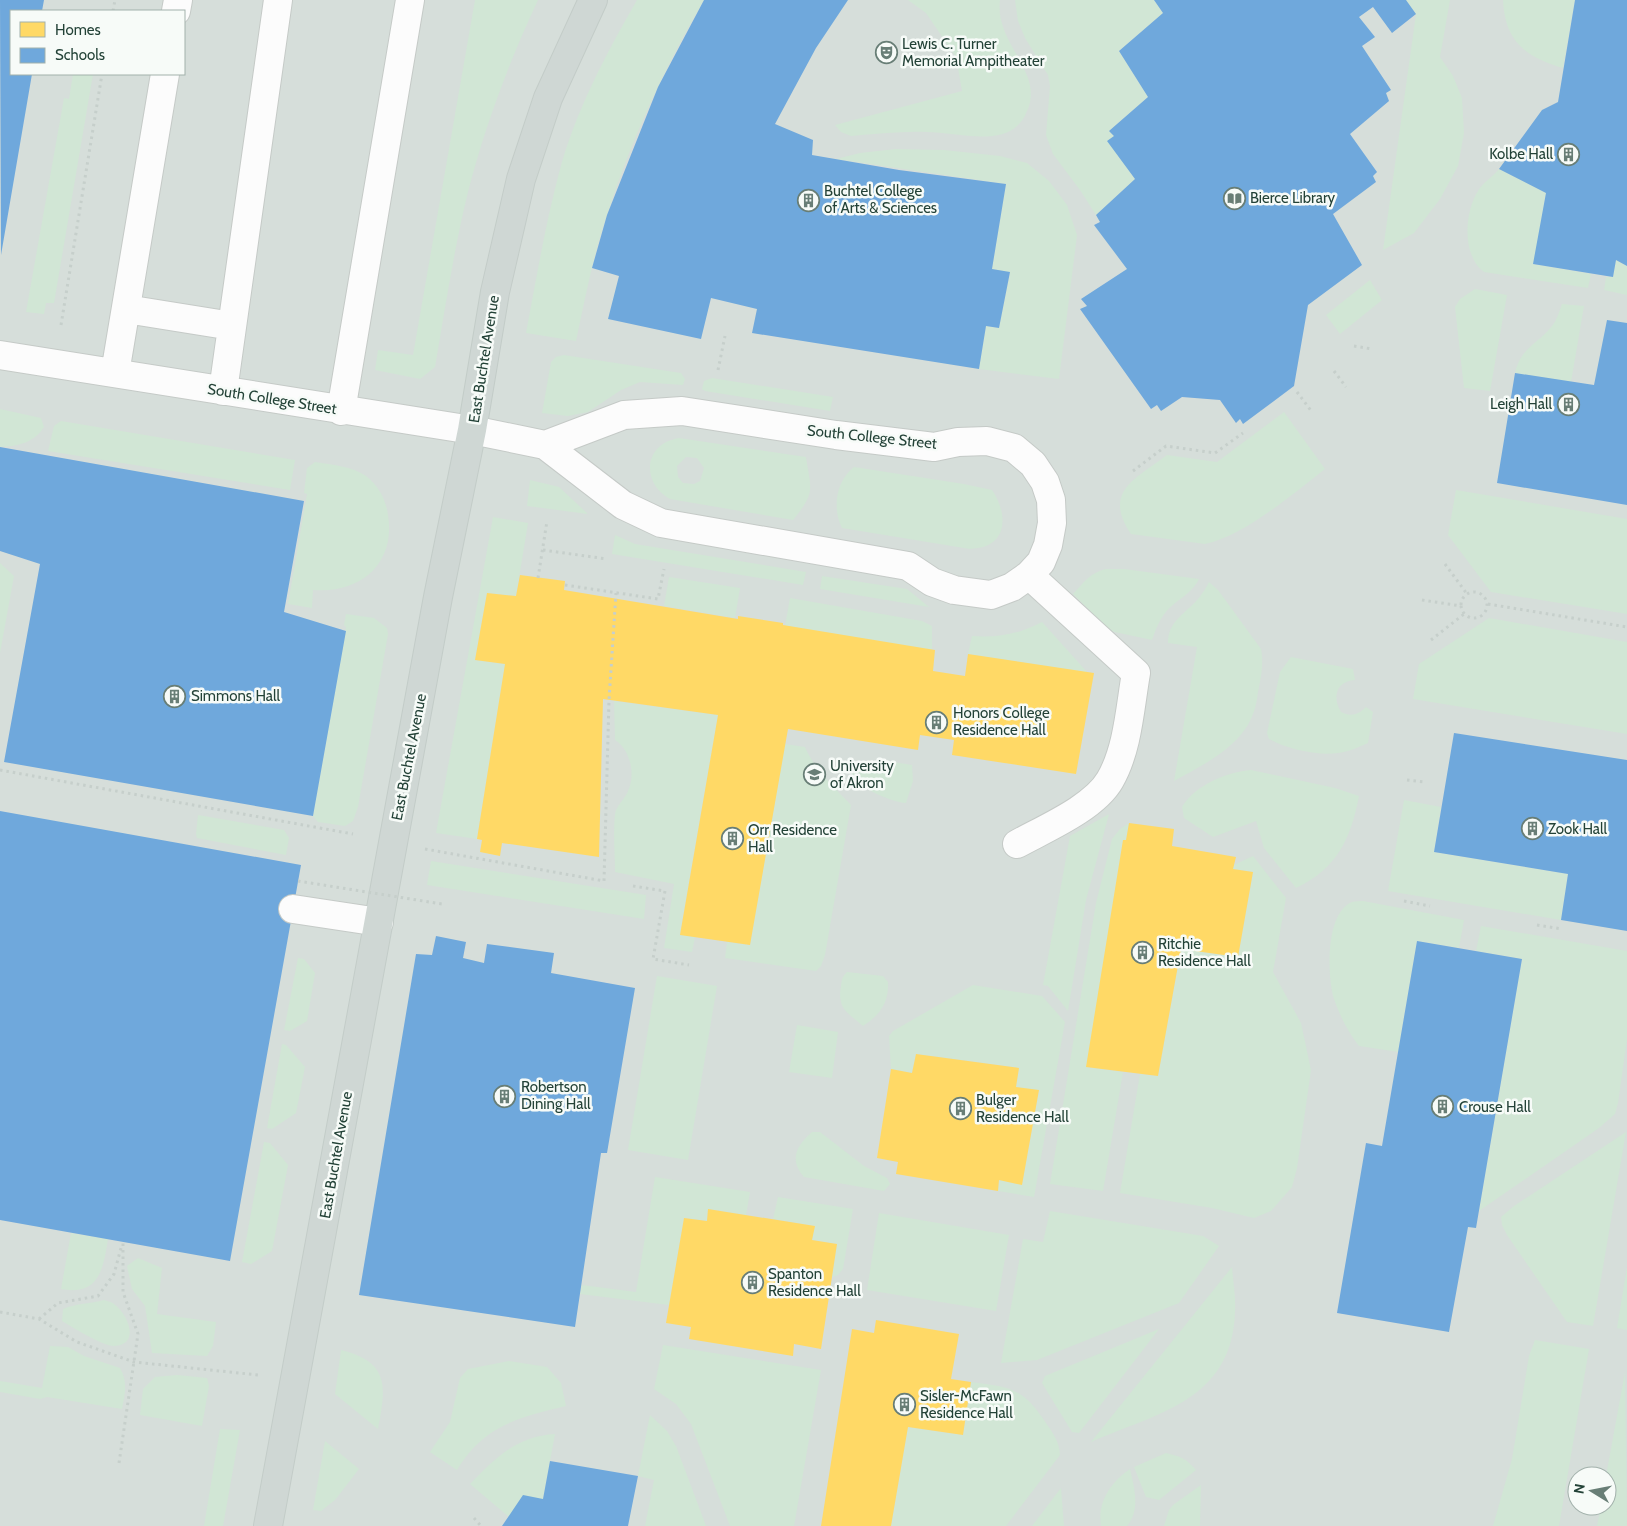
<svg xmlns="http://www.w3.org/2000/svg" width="1627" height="1526" font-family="Cabin,sans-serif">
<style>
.built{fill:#d6deda;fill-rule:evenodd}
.green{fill:#d1e6d5;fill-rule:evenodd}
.homes{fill:#ffd966}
.schools{fill:#6fa8dc}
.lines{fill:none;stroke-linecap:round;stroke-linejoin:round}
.minor-casing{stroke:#c5cac7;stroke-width:30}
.major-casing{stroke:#c3ccc8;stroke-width:30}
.path{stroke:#c6cfcb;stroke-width:3;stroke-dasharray:2.5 4;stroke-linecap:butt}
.minor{stroke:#fcfcfc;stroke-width:28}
.major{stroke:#cfd7d4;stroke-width:28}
.path-bridge{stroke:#c6cfcb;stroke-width:3;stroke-dasharray:2.5 4;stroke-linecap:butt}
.labels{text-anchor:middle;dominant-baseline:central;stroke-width:5;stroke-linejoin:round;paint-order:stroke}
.poi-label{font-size:15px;fill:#234237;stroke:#f7fbf8;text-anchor:start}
.street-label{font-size:15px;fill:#234237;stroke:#f7fbf8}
</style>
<rect width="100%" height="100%" fill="#e8edea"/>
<path class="built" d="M0 0H1627V1526H0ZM11 11H184V74H11ZM1577 1476H1607V1506H1577Z"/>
<path class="green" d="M475 0H538C509 62 485 126 468 192 454 249 445 309 435 367L420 379 375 370 378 350 413 355Z
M637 0H704C664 68 631 140 607 215 593 256 585 299 576 341L526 333C536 280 545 226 559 173 575 112 606 54 637 0Z
M908 0H1000C996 30 1018 51 1028 78 1032 89 1032 101 1027 111 1012 151 959 132 927 132 902 131 876 134 851 136L841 132 835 125 962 91 956 57 926 13Z
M1015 0H1154L1163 13 1119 51 1148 97 1109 131 1114 136 1108 141 1135 179 1096 215 1080 190 1053 154 1046 135 1050 86 1048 75 1025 38 1018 21Z
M1406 0H1450L1440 57 1453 76 1462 98 1464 133 1458 166 1440 199 1414 233 1383 250 1416 14Z
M1503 0H1575L1563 68C1526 57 1505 42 1503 0Z
M73 74H93L54 303H46L44 314 26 312 64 98 69 99Z
M896 149 944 150 1000 156 1027 163 1049 181 1067 205 1077 235 1059 379 979 369 986 326 999 328 1010 273 992 269 1006 184 836 159 860 153Z
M1499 169 1546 193 1534 264 1591 274 1588 288 1484 272C1462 256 1464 213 1478 191 1483 182 1493 177 1499 169Z
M1616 260 1627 266V295L1604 290 1606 277H1613Z
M1370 280 1382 300 1340 334 1326 315Z
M1475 289 1507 295 1490 391 1464 388 1455 307 1460 299Z
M1562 304 1584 306 1571 382 1515 373C1521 347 1537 345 1552 326 1557 320 1559 312 1562 304Z
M564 355 681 373 685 379 683 385 640 382 621 390 588 412 568 416 542 413 551 362 556 357Z
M712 378 833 397 830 411 705 391 702 389 704 381Z
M0 409 41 418 44 427C34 443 18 446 0 447Z
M1284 412 1325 469C1293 494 1244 536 1205 544L1131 534C1102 491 1136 479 1167 455L1217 462Z
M61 421 295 460 290 490 48 451 54 426Z
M679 438 806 457C811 490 816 492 793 520L670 499C641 483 643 444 679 438ZM686 457 697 458 704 468 700 481 694 484 683 483 678 477 677 466Z
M315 462C332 465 352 466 366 476 379 486 386 500 388 515 396 564 360 594 313 590L312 608 288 604 307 494 304 493 307 468Z
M854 467 964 484 992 490C1004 507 1010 536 986 546 981 548 975 548 970 549L842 528C832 508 836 481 854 467Z
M530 480 559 487 588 514 527 506Z
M1456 490 1627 519V614L1491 592 1448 535Z
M493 517 528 523 516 596 487 593 475 660 505 664 477 839 436 833Z
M615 535 635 544 806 572 803 585 612 554Z
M0 563 14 576 0 653Z
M1106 569H1124L1199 579C1193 591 1184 596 1174 604 1162 613 1157 626 1152 640L1110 631 1073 594C1083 583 1091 572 1106 569Z
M822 576 907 589 929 607 820 589Z
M669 577 740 588 735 618 664 606Z
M1209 582 1218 590 1261 649C1264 664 1261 677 1258 692 1257 699 1256 707 1253 714 1241 747 1203 765 1174 781L1197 647 1168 643C1168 621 1185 614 1198 599 1202 594 1206 588 1209 582Z
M790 598 922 621 932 626V650L785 626Z
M346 614 374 618 387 628 388 634 358 807 353 821 345 826 318 822 313 816 346 627 344 625Z
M1489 618 1627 642V734L1413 699 1419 664Z
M1042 622 1088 673 968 654 972 636C998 638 1019 634 1042 622Z
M1291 657 1353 669 1355 680C1336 681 1332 698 1341 712 1351 717 1358 715 1366 707L1373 712 1368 743C1359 747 1348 752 1338 753 1317 756 1287 749 1269 739L1267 733 1280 672Z
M614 701 718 715 680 934 695 937 692 952 664 948 674 884 615 872C615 853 613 833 615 814 616 806 625 799 628 791 636 774 630 749 615 740Z
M785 744 805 747C815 770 834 787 851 805L825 955 821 966 816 971 725 958 727 942 750 945Z
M893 762 912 765 913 781 906 803C891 802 851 786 851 768L880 774Z
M1251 770 1335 788 1359 796C1351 838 1337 869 1296 888L1264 848 1256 821 1213 837 1184 818 1182 807C1195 785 1227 772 1251 770Z
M1404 800 1441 807 1434 852 1568 874 1561 920 1388 891Z
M1109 814 1086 900 1068 1011 1048 986 1043 985 1070 836Z
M198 815 284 830 289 838 286 855 197 838 196 834Z
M1129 823 1126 840H1123L1087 1067 1123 1072 1103 1191 1050 1184 1096 903 1112 839 1120 829Z
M1253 856 1286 898 1273 972 1301 1023 1311 1070 1297 1168 1292 1187 1271 1211 1254 1218 1212 1208 1120 1193 1140 1074 1158 1076 1181 949 1238 957 1253 872 1233 869 1234 865Z
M431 861 646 895 644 919 427 885Z
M1363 901 1464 920 1459 948 1417 941 1398 1052 1359 1046C1348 1032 1340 1016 1334 999 1327 976 1325 913 1352 902 1355 901 1360 901 1363 901Z
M1481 926 1627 951V1039L1618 1103 1615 1114 1599 1128 1479 1211 1522 959 1476 951Z
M298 958 304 959 315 973 307 1021 290 1031 284 1030Z
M847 972 883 976 888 982C889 1003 880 1015 863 1026 847 1012 837 1009 841 986 842 979 842 977 847 972Z
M657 976 717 986 688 1160 628 1150Z
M973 985 1042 996 1065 1022 1034 1197 998 1191 999 1180 1022 1184 1039 1091 1016 1087 1019 1068 916 1054 912 1073 891 1069 889 1036 893 1031Z
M797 1025 838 1032 832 1078 789 1072Z
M282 1044 286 1045 305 1067 296 1113 272 1129 267 1128Z
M812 1132H820L864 1166 887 1178 890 1184 884 1191 804 1177C789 1160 796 1146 812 1132Z
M1626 1132 1593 1326 1567 1322 1507 1235 1502 1225 1501 1217 1514 1206Z
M264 1142 270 1143 288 1165 272 1251 251 1264 242 1262Z
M655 1177 750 1192 746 1215 708 1209 707 1221 684 1218 669 1305 580 1294 582 1285 636 1292Z
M778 1197 853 1209 843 1269 838 1275 832 1277 837 1244 812 1240 814 1226 773 1219Z
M1050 1211 1203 1236 1219 1246 1179 1303 1037 1360 1001 1363 1023 1239 1043 1242Z
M879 1213 1009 1235 996 1311 867 1290Z
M71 1233 108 1239C103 1270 99 1296 61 1289Z
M138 1258 162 1268 157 1314 216 1322 213 1346 207 1356 152 1353 145 1306 132 1289 127 1266Z
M1232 1267C1233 1282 1236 1297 1235 1312 1232 1401 1157 1413 1091 1442Z
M1627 1267V1330L1617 1328Z
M104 1300C107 1301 112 1302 114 1304 128 1314 141 1345 114 1346 103 1346 72 1327 62 1321L63 1309C77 1303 90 1304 104 1300Z
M1159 1329 1079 1433 1072 1432 1042 1383 1045 1376Z
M1535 1340 1589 1349 1559 1526H1493L1512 1459 1529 1356Z
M663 1345 821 1370 794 1526H730L691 1424 676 1404 654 1389Z
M50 1346 68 1347 84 1356 120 1368C128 1382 125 1394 122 1409L47 1397 40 1399 0 1392V1381L42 1388Z
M341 1350C390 1362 386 1387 378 1429L335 1394Z
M509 1361 547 1367 561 1383 566 1406C519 1417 483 1426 457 1470L430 1452 450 1422 460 1378 468 1369Z
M1625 1372 1627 1526H1597L1601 1506H1607L1606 1476Z
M177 1375 207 1378 209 1386 202 1426 140 1415 143 1389 155 1377Z
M971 1382C1011 1387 1023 1388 1046 1423 1054 1435 1059 1441 1060 1455L1006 1526H891L908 1427 963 1435Z
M650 1415 667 1431 676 1446 706 1526H645L654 1480 638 1476Z
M220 1429 240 1430 223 1526H204Z
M555 1434 543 1499 509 1517 470 1484C495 1458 517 1436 555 1434Z
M325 1441 359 1469 335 1500 321 1511 313 1510Z
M1166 1453C1180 1456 1187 1459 1196 1470L1159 1500 1146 1497 1134 1467Z
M1130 1469C1134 1487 1141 1510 1127 1526H1101C1097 1502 1111 1482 1130 1469Z
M1201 1485 1200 1526H1164L1169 1510 1173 1505Z
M1061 1488 1064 1526H1032Z"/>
<path class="homes" d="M520 575 565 581 564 590 738 619V616L783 623V625L935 650 933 671 965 676 968 654 1094 673 1076 774 952 755 954 740 920 735 918 750 788 729 750 945 680 935 718 715 603 699 599 857 502 843 500 856 480 852 482 840 477 839 505 664 475 660 487 593 516 596Z
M1129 823 1174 829 1172 846 1236 857 1233 869 1253 872 1238 957 1181 949 1158 1076 1086 1067 1123 840H1126Z
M916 1054 1019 1068 1016 1087 1039 1090 1022 1185 999 1180 998 1191 896 1174 898 1162 877 1158 891 1069 912 1073Z
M708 1209 815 1226 812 1240 837 1244 821 1349 794 1344 793 1356 689 1339 691 1327 666 1323 684 1218 707 1221Z
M876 1320 959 1334 951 1379 971 1382 963 1435 908 1427 891 1526H821L852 1329 874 1333Z"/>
<path class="schools" d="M0 0H44L42 11H11V74H32L1 255Z
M704 0H848L816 48 775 124 813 140 812 155 899 170 1006 184 992 269 1010 272 999 328 986 326 979 369 752 333 757 309 711 298 701 339 608 319 619 276 592 268 607 215 658 87Z
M1154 0H1406L1416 14 1392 33 1373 7 1359 17 1375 37 1362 46 1391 90 1386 93 1389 101 1350 134 1377 172 1373 176 1376 182 1333 214 1362 265 1308 305 1294 386 1243 424 1240 419 1236 423 1220 400 1182 397 1161 411 1157 405 1151 409 1080 309 1087 306 1081 299 1127 269 1094 225 1100 222 1096 215 1135 179 1107 141 1114 136 1109 131 1148 97 1119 51 1163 13Z
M1575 0H1627V266L1616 260 1613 277 1533 264 1546 193 1499 169 1542 110 1558 102Z
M1607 320 1627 323V505L1497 483 1515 373 1594 385Z
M0 447 304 501 284 612 346 631 313 816 4 762 40 564 0 551Z
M1454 733 1627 760V931L1561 920 1568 874 1434 852Z
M0 811 301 865 230 1261 0 1220Z
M436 936 466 942 463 958 484 963 487 944 554 953 551 973 635 988 607 1153H601L575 1327 359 1295 416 954 432 955Z
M1417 941 1522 959 1476 1228 1468 1227 1449 1332 1337 1313 1366 1143 1382 1146Z
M550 1461 638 1476 628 1526H502L523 1495 543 1499Z"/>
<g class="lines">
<defs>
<path id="minor" d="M176 11 178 0
M126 309 232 326
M0 355 472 430 545 445 623 505 661 523 908 566 932 582 954 590 991 595 1012 587 1029 575 1041 562 1048 545 1052 523 1051 500 1045 482 1033 464 1014 448 987 441 958 442 934 447 836 435 682 411 624 415 545 445
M115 373 165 74
M223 391 278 0
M341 411 410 0
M1017 844C1044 829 1094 808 1110 780 1128 749 1130 707 1136 673L1029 575
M293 909 379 922"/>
<path id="major" d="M268 1526 438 597 472 430 495 292 521 179 548 98 593 0"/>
</defs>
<use href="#minor" class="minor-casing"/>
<use href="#major" class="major-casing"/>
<path class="path" d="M113 11 115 0
M61 325 102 74
M1354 346 1372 349
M718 370 725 336
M1334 371 1346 387
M1297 392 1312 412
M1133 471 1166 446 1215 453 1243 433
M543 550 607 559
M1445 564 1467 594
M538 578 547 521
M565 585 658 599 664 569
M1461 605a13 13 0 1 1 26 0a13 13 0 1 1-26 0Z
M1422 600 1461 606
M1488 604 1627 627
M1431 640 1464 614
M0 770 353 834
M1407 780 1425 782
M425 849 604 881 609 700 616 593
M633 886 665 891 653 959 689 965
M1404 901 1430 906
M1537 925 1562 929
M0 1312 39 1319 77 1342 134 1362 258 1375
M39 1319 58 1303 98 1296 114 1274 121 1248
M119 1463 138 1334 123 1292V1242
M474 1518 481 1526"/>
<use href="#minor" class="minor"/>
<use href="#major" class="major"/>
<path class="path-bridge" d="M298 881 442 904"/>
</g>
<defs>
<symbol id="theatre-ring" viewBox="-11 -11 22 22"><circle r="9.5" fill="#f7fbf8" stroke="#687e76" stroke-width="1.5"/><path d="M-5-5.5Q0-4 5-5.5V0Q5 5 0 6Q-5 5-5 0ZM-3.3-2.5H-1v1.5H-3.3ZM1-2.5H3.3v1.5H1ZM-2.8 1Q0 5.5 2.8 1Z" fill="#687e76"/></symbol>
<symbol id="building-ring" viewBox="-11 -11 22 22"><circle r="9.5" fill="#f7fbf8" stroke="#687e76" stroke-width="1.5"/><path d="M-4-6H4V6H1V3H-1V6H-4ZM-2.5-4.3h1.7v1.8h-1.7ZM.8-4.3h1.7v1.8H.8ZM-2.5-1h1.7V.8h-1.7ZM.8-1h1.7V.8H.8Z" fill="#687e76"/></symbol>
<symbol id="library-ring" viewBox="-11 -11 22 22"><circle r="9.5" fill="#f7fbf8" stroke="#687e76" stroke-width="1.5"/><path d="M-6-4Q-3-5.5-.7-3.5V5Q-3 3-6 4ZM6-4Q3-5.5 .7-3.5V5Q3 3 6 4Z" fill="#687e76"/></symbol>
<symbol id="university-ring" viewBox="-11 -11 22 22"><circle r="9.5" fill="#f7fbf8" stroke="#687e76" stroke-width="1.5"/><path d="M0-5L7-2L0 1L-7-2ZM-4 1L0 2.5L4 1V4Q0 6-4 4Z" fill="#687e76"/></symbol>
</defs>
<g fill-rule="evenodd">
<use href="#theatre-ring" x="874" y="40" width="25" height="25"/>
<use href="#building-ring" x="1556" y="142" width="25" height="25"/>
<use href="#library-ring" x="1222" y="186" width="25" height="25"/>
<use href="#building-ring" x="796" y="188" width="25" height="25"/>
<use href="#building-ring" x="1556" y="392" width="25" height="25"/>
<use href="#building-ring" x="162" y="684" width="25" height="25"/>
<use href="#building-ring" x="924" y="710" width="25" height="25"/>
<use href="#university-ring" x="802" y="762" width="25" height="25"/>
<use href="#building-ring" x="1520" y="816" width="25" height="25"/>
<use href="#building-ring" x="720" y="826" width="25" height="25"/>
<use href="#building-ring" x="1130" y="940" width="25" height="25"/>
<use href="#building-ring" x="492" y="1084" width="25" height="25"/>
<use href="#building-ring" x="1430" y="1094" width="25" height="25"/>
<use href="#building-ring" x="948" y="1096" width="25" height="25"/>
<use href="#building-ring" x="740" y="1270" width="25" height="25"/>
<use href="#building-ring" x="892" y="1392" width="25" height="25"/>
</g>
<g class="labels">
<g class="poi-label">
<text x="902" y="44">Lewis C. Turner<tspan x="902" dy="17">Memorial Ampitheater</tspan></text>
<text x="1553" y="154" text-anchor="end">Kolbe Hall</text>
<text x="824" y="191">Buchtel College<tspan x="824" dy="17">of Arts &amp; Sciences</tspan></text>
<text x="1250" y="198">Bierce Library</text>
<text x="1552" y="404" text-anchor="end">Leigh Hall</text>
<text x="191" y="696">Simmons Hall</text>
<text x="953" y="713">Honors College<tspan x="953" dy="17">Residence Hall</tspan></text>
<text x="830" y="766">University<tspan x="830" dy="17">of Akron</tspan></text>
<text x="1548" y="829">Zook Hall</text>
<text x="748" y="830">Orr Residence<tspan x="748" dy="17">Hall</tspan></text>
<text x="1158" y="944">Ritchie<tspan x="1158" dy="17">Residence Hall</tspan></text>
<text x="521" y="1087">Robertson<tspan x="521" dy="17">Dining Hall</tspan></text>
<text x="976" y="1100">Bulger<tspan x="976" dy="17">Residence Hall</tspan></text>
<text x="1459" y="1107">Crouse Hall</text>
<text x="768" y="1274">Spanton<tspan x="768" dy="17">Residence Hall</tspan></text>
<text x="920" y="1396">Sisler-McFawn<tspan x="920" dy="17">Residence Hall</tspan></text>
</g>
<g class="street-label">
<text transform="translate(484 359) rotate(-81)">East Buchtel Avenue</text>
<text transform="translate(272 399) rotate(9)">South College Street</text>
<text transform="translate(872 437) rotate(6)">South College Street</text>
<text transform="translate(409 757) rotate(-79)">East Buchtel Avenue</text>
<text transform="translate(336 1155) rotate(-80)">East Buchtel Avenue</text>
</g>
</g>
<rect x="10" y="10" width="175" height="65" fill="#f7fbf8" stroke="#a2b1ab"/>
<rect x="20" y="22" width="25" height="15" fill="#ffd966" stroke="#a2b1ab"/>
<text x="55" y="35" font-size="15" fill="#234237">Homes</text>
<rect x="20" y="48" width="25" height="15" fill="#6fa8dc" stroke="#a2b1ab"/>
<text x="55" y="60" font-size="15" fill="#234237">Schools</text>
<g transform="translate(1592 1491) rotate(280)"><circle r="24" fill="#f7fbf8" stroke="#a2b1ab"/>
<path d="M0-4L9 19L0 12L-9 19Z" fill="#687e76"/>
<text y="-8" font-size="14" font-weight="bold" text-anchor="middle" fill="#234237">N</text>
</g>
</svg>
